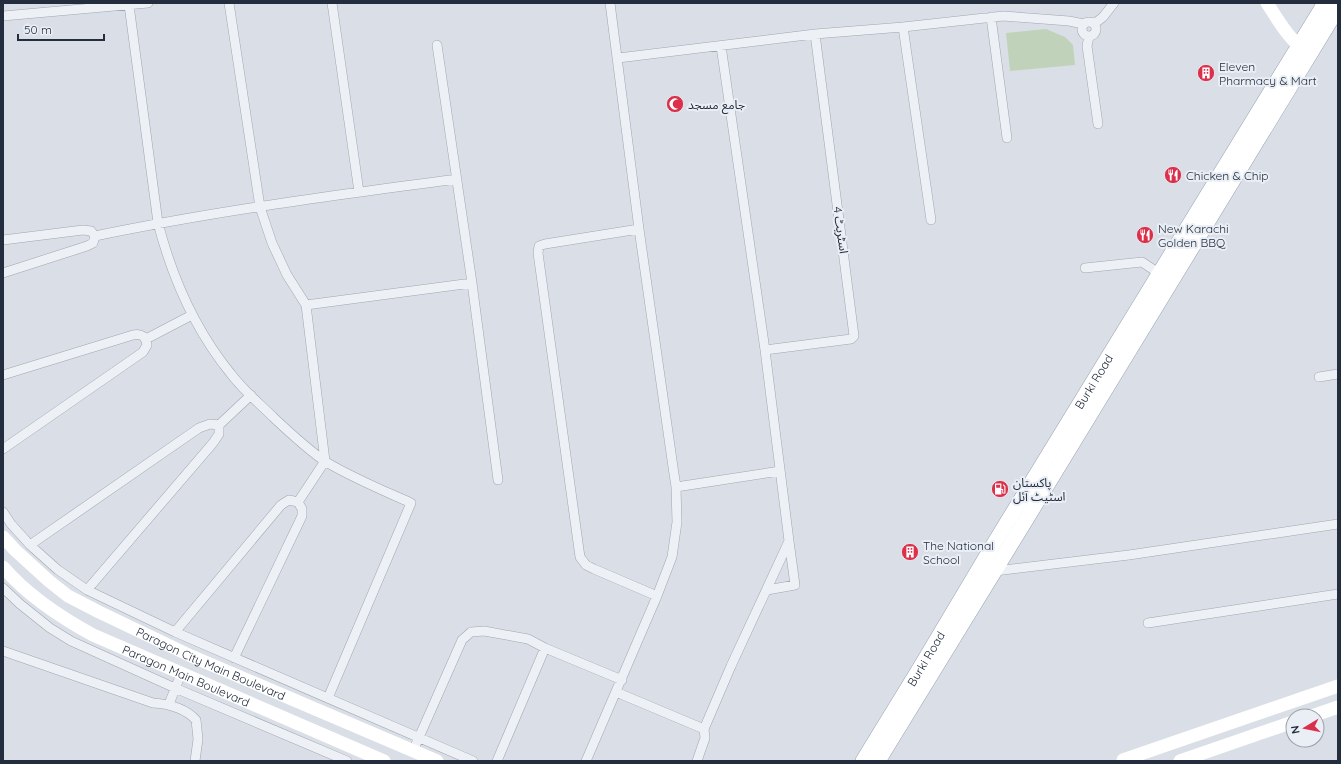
<svg xmlns="http://www.w3.org/2000/svg" width="1341" height="764" font-family="Quicksand,'Noto Sans Arabic',sans-serif">
<style>
.green{fill:#c1d2bb}
.lines{fill:none;stroke-linecap:round;stroke-linejoin:round}
.street-casing{stroke:#9fa6b1;stroke-width:10}
.primary-casing{stroke:#99a4b4;stroke-width:16}
.street{stroke:#edf0f5;stroke-width:9}
.secondary{stroke:#fff;stroke-width:13}
.primary{stroke:#fff;stroke-width:15}
.labels{text-anchor:middle;dominant-baseline:central;stroke-width:4;stroke-linejoin:round;paint-order:stroke}
.poi-label{font-size:12px;fill:#232d3e;stroke:#eaeef5;text-anchor:start}
.street-label{font-size:12px;fill:#232d3e;stroke:#eaeef5}
</style>
<rect width="100%" height="100%" fill="#dadfe7"/>
<path class="green" d="M1046 29 1065 37 1073 45 1075 65 1010 71 1006 33Z"/>
<g class="lines">
<defs>
<path id="street" d="M229 3 260 207 272 243 287 275 306 305 325 461 298 502
M332 3 359 192
M129 5 158 223C172 277 195 330 231 374 243 390 259 403 273 417 290 433 307 449 326 462 353 478 382 490 411 503L328 698
M3 16 148 3
M991 17 1007 138
M1082 29a7 7 0 1 1 14 0a7 7 0 1 1-14 0Z
M1094 24 1103 17 1114 3
M903 27 931 220
M1089 36 1087 46 1098 124
M437 45 472 283 498 480
M618 58 815 34 903 27 1003 16 1069 21 1083 24
M639 229 545 244 539 246 538 253 580 557 586 565 594 569 657 596
M95 236C215 211 336 195 457 179
M3 240 83 230 91 231 95 236 93 243 87 246 3 273
M1085 268 1142 262 1160 274
M306 305 472 283
M146 339 192 315
M765 350 851 339 854 336 815 34
M3 375 133 335C142 333 146 337 147 345L143 352 3 449
M1319 377 1338 374
M676 487 780 471
M3 512 11 524 30 545 58 570 87 590 175 632 473 761
M30 545 199 428 210 424 219 425
M995 571 1129 555 1338 524
M3 588 20 604 50 628 71 641 175 688 347 761
M87 590 213 443 219 434V425L251 395
M767 590 795 585 789 541
M1148 623 1338 594
M175 632 281 505 289 500 298 502 302 509V516L234 658
M3 651 153 703C169 704 185 708 196 720L198 739 195 761
M616 692 704 729
M169 704 181 674
M413 751 462 640 471 632 484 631 528 639 545 648 622 680
M497 761 545 648
M586 761 657 596 672 557 677 522 676 487 673 467 639 229 610 3
M697 761 705 738 704 729 731 666 789 541 765 350 721 46"/>
<g id="primary">
<path id="s3" d="M863 761 920 668 992 547 1325 3"/>
<path d="M878 761 1030 513 1338 8"/>
</g>
</defs>
<use href="#street" class="street-casing"/>
<use href="#primary" class="primary-casing"/>
<use href="#street" class="street"/>
<g class="secondary">
<path d="M1267 3C1278 20 1289 39 1305 51"/>
<path id="s1" d="M3 537 15 550 49 581 68 596 99 612 191 656 437 761"/>
<path id="s2" d="M3 567C28 596 60 617 93 635L384 761"/>
<path d="M1312 716 1338 707"/>
<path d="M1123 760 1338 686"/>
<path d="M1180 761 1293 722"/>
</g>
<use href="#primary" class="primary"/>
</g>
<defs>
<symbol id="building-disc" viewBox="-11 -11 22 22"><circle r="9.5" fill="#db304c" stroke="#eaeef5"/><path d="M-4-6H4V6H1V3H-1V6H-4ZM-2.5-4.3h1.7v1.8h-1.7ZM.8-4.3h1.7v1.8H.8ZM-2.5-1h1.7V.8h-1.7ZM.8-1h1.7V.8H.8Z" fill="#fff"/></symbol>
<symbol id="mosque-disc" viewBox="-11 -11 22 22"><circle r="9.5" fill="#db304c" stroke="#eaeef5"/><path d="M3.5-4.9A6 6 0 1 0 3.5 4.9A5 5 0 1 1 3.5-4.9Z" fill="#fff"/></symbol>
<symbol id="restaurant-disc" viewBox="-11 -11 22 22"><circle r="9.5" fill="#db304c" stroke="#eaeef5"/><path d="M-5-6h1v4h1v-4h1v4h1v-4h1v5L-1.5 .5V6h-2V.5L-5-1ZM5-6V6H3V1.5H1.5Q1.5-4 5-6Z" fill="#fff"/></symbol>
<symbol id="fuel-disc" viewBox="-11 -11 22 22"><circle r="9.5" fill="#db304c" stroke="#eaeef5"/><path d="M-5.5-6h7V0h2V4h1.3V-2.5L3-4.5l.8-.8L6-3V5H2.5V1h-1V6h-7ZM-4.2-4.7v3.2H.2V-4.7Z" fill="#fff"/></symbol>
</defs>
<g fill-rule="evenodd">
<use href="#building-disc" x="1196" y="63" width="20" height="20"/>
<use href="#mosque-disc" x="665" y="94" width="20" height="20"/>
<use href="#restaurant-disc" x="1163" y="165" width="20" height="20"/>
<use href="#restaurant-disc" x="1135" y="225" width="20" height="20"/>
<use href="#fuel-disc" x="990" y="479" width="20" height="20"/>
<use href="#building-disc" x="900" y="542" width="20" height="20"/>
</g>
<g class="labels">
<g class="poi-label">
<text x="1219" y="66">Eleven<tspan x="1219" dy="14">Pharmacy &amp; Mart</tspan></text>
<text x="688" y="104">جامع مسجد</text>
<text x="1186" y="175">Chicken &amp; Chip</text>
<text x="1158" y="228">New Karachi<tspan x="1158" dy="14">Golden BBQ</tspan></text>
<text x="1013" y="482">پاکستان<tspan x="1013" dy="14">اسٹیٹ آئل</tspan></text>
<text x="923" y="545">The National<tspan x="923" dy="14">School</tspan></text>
</g>
<g class="street-label">
<text transform="translate(841 230) rotate(82)">اسٹریٹ 4</text>
<text stroke="none"><textPath href="#s3" startOffset="444">Burki Road</textPath></text>
<text stroke="none"><textPath href="#s3" startOffset="120">Burki Road</textPath></text>
<text stroke="none"><textPath href="#s1" startOffset="246">Paragon City Main Boulevard</textPath></text>
<text stroke="none"><textPath href="#s2" startOffset="215">Paragon Main Boulevard</textPath></text>
</g>
</g>
<rect width="1341" height="764" fill="none" stroke="#232d3e" stroke-width="8"/>
<g transform="translate(1305 728) rotate(260)"><circle r="19" fill="#eaeef5" stroke="#9aa1ac"/>
<path d="M0-3L7 15L0 10L-7 15Z" fill="#db304c"/>
<text y="-6" font-size="11" font-weight="bold" text-anchor="middle" fill="#232d3e">N</text>
</g>
<path d="M18 34v6h86v-6" fill="none" stroke="#232d3e" stroke-width="2"/>
<text x="24" y="34" font-size="12" fill="#232d3e" stroke="#eaeef5" stroke-width="3" paint-order="stroke">50 m</text>
</svg>
